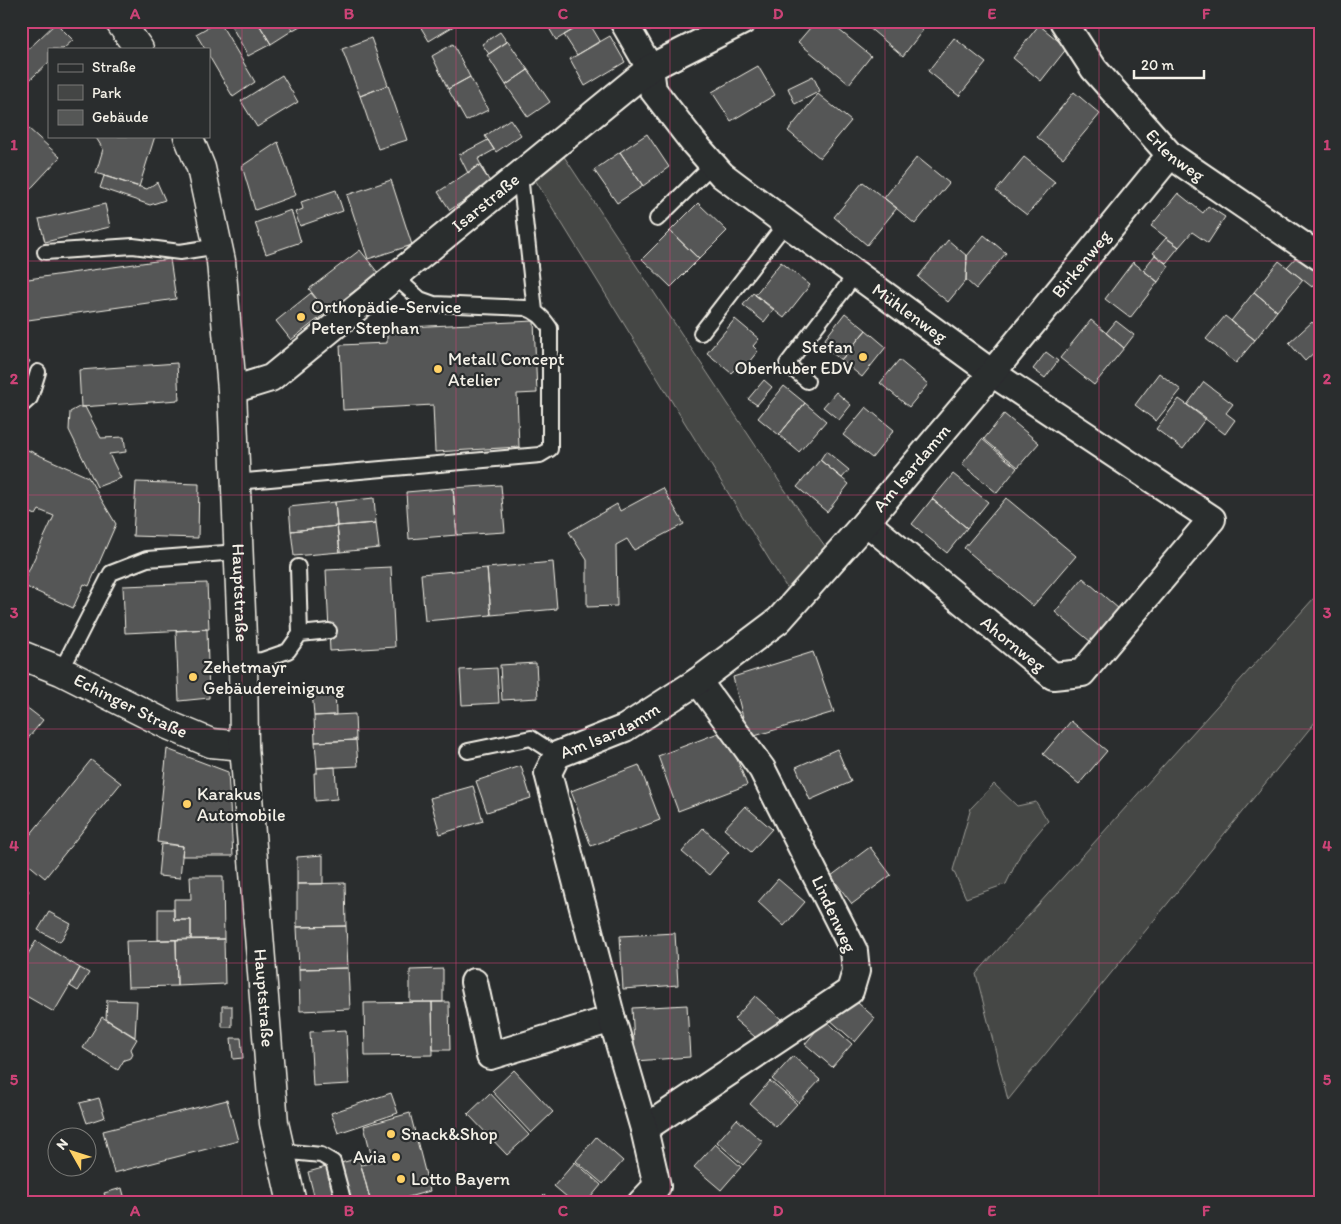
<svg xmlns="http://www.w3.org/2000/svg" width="1341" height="1224" font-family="Itim,sans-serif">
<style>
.green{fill:#444645;stroke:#9c9c96}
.building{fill:#555756;stroke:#f4f1e8}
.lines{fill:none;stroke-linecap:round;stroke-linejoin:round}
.service-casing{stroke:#f4f1e8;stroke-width:18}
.minor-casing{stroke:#f4f1e8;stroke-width:30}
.tertiary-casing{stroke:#f4f1e8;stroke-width:31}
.secondary-casing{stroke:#f4f1e8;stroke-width:31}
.service{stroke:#2a2d2e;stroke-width:14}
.minor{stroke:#2a2d2e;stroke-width:26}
.tertiary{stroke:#2a2d2e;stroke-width:28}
.secondary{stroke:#2a2d2e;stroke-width:28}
.grid{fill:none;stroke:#cc4377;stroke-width:1;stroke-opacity:0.55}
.poi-dot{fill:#ffd166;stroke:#2a2d2e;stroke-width:2}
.labels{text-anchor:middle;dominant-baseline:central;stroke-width:4.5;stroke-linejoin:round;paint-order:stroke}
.street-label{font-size:18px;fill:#f4f1e8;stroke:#2a2d2e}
.poi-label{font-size:18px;fill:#f4f1e8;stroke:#2a2d2e;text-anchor:start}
.neatline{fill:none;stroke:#cc4377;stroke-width:2}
.grid-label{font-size:16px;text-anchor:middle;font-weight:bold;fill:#cc4377}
</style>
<rect width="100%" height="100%" fill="#2a2d2e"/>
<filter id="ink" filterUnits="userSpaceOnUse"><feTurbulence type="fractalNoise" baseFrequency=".02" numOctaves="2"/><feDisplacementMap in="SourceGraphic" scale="10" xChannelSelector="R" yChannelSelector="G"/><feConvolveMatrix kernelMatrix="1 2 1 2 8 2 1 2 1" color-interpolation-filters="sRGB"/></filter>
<g filter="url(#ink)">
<path class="green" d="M563 155 785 490 825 546 788 590 534 178Z
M1314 598 1320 605V716L1008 1100 976 974Z
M994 784 1017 806 1036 802 1048 821 1021 853 1006 884 966 898 953 870 971 808Z"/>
<path class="building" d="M219 21 255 82 233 97 209 56V49H205L196 34Z
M241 21H257L271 44 248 56 232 27Z
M257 21H287L293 30 271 44Z
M287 21H309L293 30Z
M417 21H462L429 41Z
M545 21H588L556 40Z
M588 21 600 41 577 55 564 35Z
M645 21H668L650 31Z
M816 21H828L871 56 849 84 798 42Z
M863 21H911L923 30 903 56 862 22Z
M56 23 73 40 63 49H49V62L21 88V56Z
M1039 25 1067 48 1041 81 1013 58Z
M500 32 507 42 489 54 482 44Z
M610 36 625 62 585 86 570 59Z
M371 38 388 85 360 96 342 49Z
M954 38 986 63 959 96 928 71Z
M508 41 528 70 506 85 487 55Z
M453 44 470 77 448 89 432 56Z
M758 66 775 95 731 121 712 92Z
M528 70 550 102 528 117 506 85Z
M282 75 298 102 257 127 241 101Z
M813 76 820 91 795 104 788 88Z
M470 77 488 110 466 121 448 89Z
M388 85 407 140 378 149 360 96Z
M1074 92 1100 114 1063 158 1037 137Z
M818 94 851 121 820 158 788 131Z
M510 119 521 135 496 152 485 136Z
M28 128 60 157 22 198 21 135Z
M647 134 669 167 643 186 620 152Z
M95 136H155L139 187 96 173 103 149Z
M488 140 494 150 478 159 487 177 479 165 468 173 459 155Z
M278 142 296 195 255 210 242 166Z
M620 152 643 186 617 203 594 170Z
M917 157 949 183 915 224 884 198Z
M1024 157 1055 182 1027 215 996 191Z
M479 165 491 183 450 210 438 192Z
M104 176 147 189 157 182 165 200 150 205 100 188Z
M391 180 412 245 368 259 347 195Z
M863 182 897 208 867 245 834 217Z
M336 190 343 211 300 226 295 212 303 209 301 202Z
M1178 193 1203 213 1208 206 1225 217 1208 243 1192 232 1179 247 1151 226Z
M698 203 727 231 699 259 670 231Z
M105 204 110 227 45 242 39 219Z
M291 210 301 242 266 254 255 223Z
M670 231 699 259 671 287 642 259Z
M984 235 1006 253 976 289 966 280 967 256Z
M1166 238 1179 247 1166 263 1153 253Z
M948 240 967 256 966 280 948 302 918 277Z
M360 250 378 273 327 312 309 289Z
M1301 252 1320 268V277L1312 287 1287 267Z
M1155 255 1169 266 1158 282 1143 270Z
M170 259 176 299 21 321V280Z
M1279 261 1303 280 1277 311 1254 292Z
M781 262 810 285 784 318 755 295Z
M1133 262 1158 282 1130 318 1105 299Z
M1254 292 1277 311 1255 340 1231 321Z
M311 293 327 312 291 340 276 321Z
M753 293 774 309 764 322 743 305Z
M845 313 866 330 841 360 821 344Z
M1225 316 1255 340 1236 363 1206 339Z
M735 319 759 339 753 346 758 351 739 374 734 370 731 373 707 353Z
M1091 320 1124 348 1094 385 1060 358Z
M534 321 537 393 517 394 519 447 435 452 433 405 343 410 340 345 387 343V328Z
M1116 321 1134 335 1124 348 1106 333Z
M1312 322 1320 330V347L1305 361 1289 343Z
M866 330 886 347 862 377 841 360Z
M1046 352 1058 361 1045 378 1033 369Z
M21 356 30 361 21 375Z
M899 360 928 384 909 407 880 383Z
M177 363 179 400 81 407 79 370Z
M1159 373 1181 390 1156 421 1135 405Z
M764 380 772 387 757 405 748 399Z
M1204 382 1233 404 1226 413 1235 420 1225 434 1187 405Z
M784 386 805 403 779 435 758 418Z
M836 392 851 405 839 420 823 407Z
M1179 399 1206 418 1183 449 1156 429Z
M805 403 826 421 799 452 779 435Z
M79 407H85L101 438 124 437 126 452 109 454 121 478 97 487 69 430 70 412Z
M866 407 894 430 872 458 843 435Z
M1004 414 1039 443 1018 467 984 439Z
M982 439 1017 468 997 493 962 464Z
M21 447 88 477 116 524 89 586 84 584 73 608 22 585 54 516 39 510 36 515 21 509Z
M826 451 849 470 842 478 820 460Z
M820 460 849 484 827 512 797 487Z
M953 474 988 502 967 528 932 499Z
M136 482 199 484 198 538 133 536Z
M501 485 505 532 457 535 453 488Z
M453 488 457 535 409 539 406 492Z
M663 488 684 524 634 550 627 539 616 545 617 606 587 607V560L569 532 617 504 620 511Z
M374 498 376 523 337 526 335 502Z
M1006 498 1076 556 1033 606 964 548Z
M932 499 967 528 947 553 912 524Z
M335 502 337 526 291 531 289 507Z
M376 523 379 548 340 552 337 526Z
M337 526 340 552 294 556 291 531Z
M553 562 557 609 491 615 487 568Z
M391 567 395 647 330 651 326 570Z
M487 568 491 615 425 621 421 574Z
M1083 578 1119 609 1091 642 1055 612Z
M207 583 209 629 125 633 123 586Z
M207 629 209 698 179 701 176 631Z
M813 652 834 712 748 738 733 677Z
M536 663 538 698 502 700 500 665Z
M497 668 499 703 462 705 460 670Z
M335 688 336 715 314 716 312 689Z
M21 703 43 720 21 747Z
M355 714 356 740 315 742 314 716Z
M1071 721 1107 751 1079 784 1043 754Z
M726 730 747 785 678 811 658 756Z
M356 740 358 766 317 768 315 742Z
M167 749 228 772 233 856H182L183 846 157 842Z
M837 749 851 782 810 800 796 767Z
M91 760 121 783 45 878 21 858V846Z
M639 765 660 820 591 846 571 791Z
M521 766 531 798 487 812 476 781Z
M335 767 337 799 315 801 314 773H317V768Z
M473 786 483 821 440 834 430 798Z
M745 806 772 829 751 852 724 829Z
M703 828 729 852 709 875 682 852Z
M161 844 183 846 180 878 158 876Z
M870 847 891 875 852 904 831 876Z
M323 855V884H297V857Z
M190 876H223L224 939H191V920H174V899H191Z
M778 879 805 902 784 926 758 902Z
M345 883 346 926 297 927V884Z
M21 885 29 891 21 900Z
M158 909H174V920H191V939L158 940Z
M49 912 71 924 60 942 38 930Z
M346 926 348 968 299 969 297 927Z
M675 933 678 985 623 989 620 936Z
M224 939 225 984 177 986 176 940Z
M176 940 177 986 128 987 126 941Z
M36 941 80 968 54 1012 21 993V965Z
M80 968 89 973 78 991 70 986Z
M348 968 350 1009 300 1011 299 969Z
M443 969V1002H410V970Z
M849 995 875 1018 855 1042 828 1018Z
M755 996 781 1019 761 1042 734 1019Z
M107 1000 137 1001 135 1037 106 1019Z
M432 1002 433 1055 365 1056 364 1003Z
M432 1002H449L450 1050H433Z
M687 1005 690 1057 635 1061 632 1008Z
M222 1006H232V1027H222Z
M102 1017 137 1039 131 1049 133 1054 131 1058 124 1060 118 1070 83 1048Z
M825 1020 852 1044 832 1067 805 1044Z
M346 1030 349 1084 313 1086 310 1032Z
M231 1038H241L243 1058 233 1059Z
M793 1056 820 1080 799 1103 772 1079Z
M514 1070 553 1112 531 1133 492 1091Z
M770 1081 797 1104 776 1127 750 1104Z
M391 1093 398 1113 338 1133 331 1113Z
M490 1093 529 1135 507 1155 468 1114Z
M99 1098 105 1117 87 1123 80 1103Z
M227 1100 238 1141 114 1173 103 1131Z
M410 1113 430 1191 387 1203H384L383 1200 371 1203 361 1165 373 1162 364 1126Z
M737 1119 763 1142 743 1165 717 1142Z
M596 1137 623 1161 603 1184 576 1161Z
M715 1144 741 1167 721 1190 694 1167Z
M359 1158 371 1203H316L308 1172Z
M575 1162 601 1185 586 1203H574L554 1186Z
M122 1188 126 1203H107L104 1193Z
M544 1195 553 1203H537Z"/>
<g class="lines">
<defs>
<path id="service" d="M520 175 535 311
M657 219 713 164
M45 252 133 246 180 252 219 246
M701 333 786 223
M807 381 787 364 856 274
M21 406 30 398 38 372
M235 482 540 455 550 449V328C543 318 538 312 526 308L434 304 420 299 395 277
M298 567 300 634
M243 662 262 660 288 651 300 634 329 631
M61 671 111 573 147 559 238 552
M468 751 531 738 557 755
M280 1151 321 1155 333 1162 344 1203"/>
<g id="minor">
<path id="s1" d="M623 21 650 68 653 90 693 142 722 175 786 223 992 373 1212 519 1082 673 1053 676 866 522"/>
<path id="s2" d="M1063 21 1094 69 1170 155 1320 257"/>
<path id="s3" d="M232 390 271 378 650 68 743 21"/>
<path d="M474 982 490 1056 612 1019"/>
<path d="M644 1129 850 991 856 971 854 951 762 769 698 681"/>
<path id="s4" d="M641 1203 657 1186 644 1129 612 1019 548 773 557 755 625 728 698 681 779 620 866 522 992 373 1170 155"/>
</g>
<g id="tertiary">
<path id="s5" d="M21 655 61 671 168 725 211 743 244 746"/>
</g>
<g id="secondary">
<path d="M119 21 139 49"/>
<path id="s6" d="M188 136 201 168 221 261 232 390 243 662 244 746 274 1123 292 1203"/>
</g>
</defs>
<use href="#service" class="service-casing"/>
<use href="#minor" class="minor-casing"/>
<use href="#tertiary" class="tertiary-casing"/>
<use href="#secondary" class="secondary-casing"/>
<use href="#service" class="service"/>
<use href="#minor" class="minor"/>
<use href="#tertiary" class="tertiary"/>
<use href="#secondary" class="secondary"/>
</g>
</g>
<path class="grid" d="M242 21V1203M456 21V1203M670 21V1203M885 21V1203M1099 21V1203M21 261H1320M21 495H1320M21 729H1320M21 963H1320"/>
<g class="poi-dot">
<circle cx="301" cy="317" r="5"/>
<circle cx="863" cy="357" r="5"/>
<circle cx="438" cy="369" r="5"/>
<circle cx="193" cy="677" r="5"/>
<circle cx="187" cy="804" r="5"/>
<circle cx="391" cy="1134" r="5"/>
<circle cx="396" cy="1157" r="5"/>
<circle cx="401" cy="1179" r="5"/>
</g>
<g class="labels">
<g class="street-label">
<text stroke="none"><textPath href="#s2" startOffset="176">Erlenweg</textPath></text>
<text stroke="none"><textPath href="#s3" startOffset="318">Isarstraße</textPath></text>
<text stroke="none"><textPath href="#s4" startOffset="1199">Birkenweg</textPath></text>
<text stroke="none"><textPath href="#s1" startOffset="419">Mühlenweg</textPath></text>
<text stroke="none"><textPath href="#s4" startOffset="934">Am Isardamm</textPath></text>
<text stroke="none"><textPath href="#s6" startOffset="462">Hauptstraße</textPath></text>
<text transform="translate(1013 644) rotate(39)">Ahornweg</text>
<text stroke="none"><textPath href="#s5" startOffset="121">Echinger Straße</textPath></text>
<text stroke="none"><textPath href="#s4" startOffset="529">Am Isardamm</textPath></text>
<text transform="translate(834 914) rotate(65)">Lindenweg</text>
<text stroke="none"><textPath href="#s6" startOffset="868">Hauptstraße</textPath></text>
</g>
<g class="poi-label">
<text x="311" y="307">Orthopädie-Service<tspan x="311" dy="21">Peter Stephan</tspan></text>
<text x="853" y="347" text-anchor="end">Stefan<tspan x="853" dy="21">Oberhuber EDV</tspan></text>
<text x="448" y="359">Metall Concept<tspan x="448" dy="21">Atelier</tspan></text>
<text x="203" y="667">Zehetmayr<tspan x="203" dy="21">Gebäudereinigung</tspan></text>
<text x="197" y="794">Karakus<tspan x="197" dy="21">Automobile</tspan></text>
<text x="401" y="1134">Snack&amp;Shop</text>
<text x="386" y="1157" text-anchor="end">Avia</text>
<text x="411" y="1179">Lotto Bayern</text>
</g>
</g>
<rect width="1341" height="1224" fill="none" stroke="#2a2d2e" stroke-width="55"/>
<rect x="48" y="48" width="162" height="90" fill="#2a2d2e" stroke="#7b7b78"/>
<rect x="58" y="64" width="25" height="8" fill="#2a2d2e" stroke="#7b7b78"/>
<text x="92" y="72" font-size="15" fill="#f4f1e8">Straße</text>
<rect x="58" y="85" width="25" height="15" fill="#444645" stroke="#7b7b78"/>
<text x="92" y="98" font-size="15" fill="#f4f1e8">Park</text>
<rect x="58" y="110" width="25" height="15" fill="#555756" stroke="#7b7b78"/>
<text x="92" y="122" font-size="15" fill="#f4f1e8">Gebäude</text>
<g transform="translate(72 1152) rotate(309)"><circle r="24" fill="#2a2d2e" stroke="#7b7b78"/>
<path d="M0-4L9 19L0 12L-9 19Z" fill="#ffd166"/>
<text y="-8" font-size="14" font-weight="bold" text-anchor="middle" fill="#f4f1e8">N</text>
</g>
<path d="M1134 70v8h70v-8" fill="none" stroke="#f4f1e8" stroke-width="2.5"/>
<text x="1141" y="70" font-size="15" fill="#f4f1e8" stroke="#2a2d2e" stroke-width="4" paint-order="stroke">20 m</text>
<rect x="28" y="28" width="1286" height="1168" class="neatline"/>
<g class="grid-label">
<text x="135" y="19">A</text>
<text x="349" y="19">B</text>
<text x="563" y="19">C</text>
<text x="778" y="19">D</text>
<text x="992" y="19">E</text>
<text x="1206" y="19">F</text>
<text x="14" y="150">1</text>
<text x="1327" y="150">1</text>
<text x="14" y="384">2</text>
<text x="1327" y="384">2</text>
<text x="14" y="618">3</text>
<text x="1327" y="618">3</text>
<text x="14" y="851">4</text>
<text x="1327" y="851">4</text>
<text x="14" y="1085">5</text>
<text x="1327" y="1085">5</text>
<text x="135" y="1216">A</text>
<text x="349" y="1216">B</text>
<text x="563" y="1216">C</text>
<text x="778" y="1216">D</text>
<text x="992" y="1216">E</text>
<text x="1206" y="1216">F</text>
</g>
</svg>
